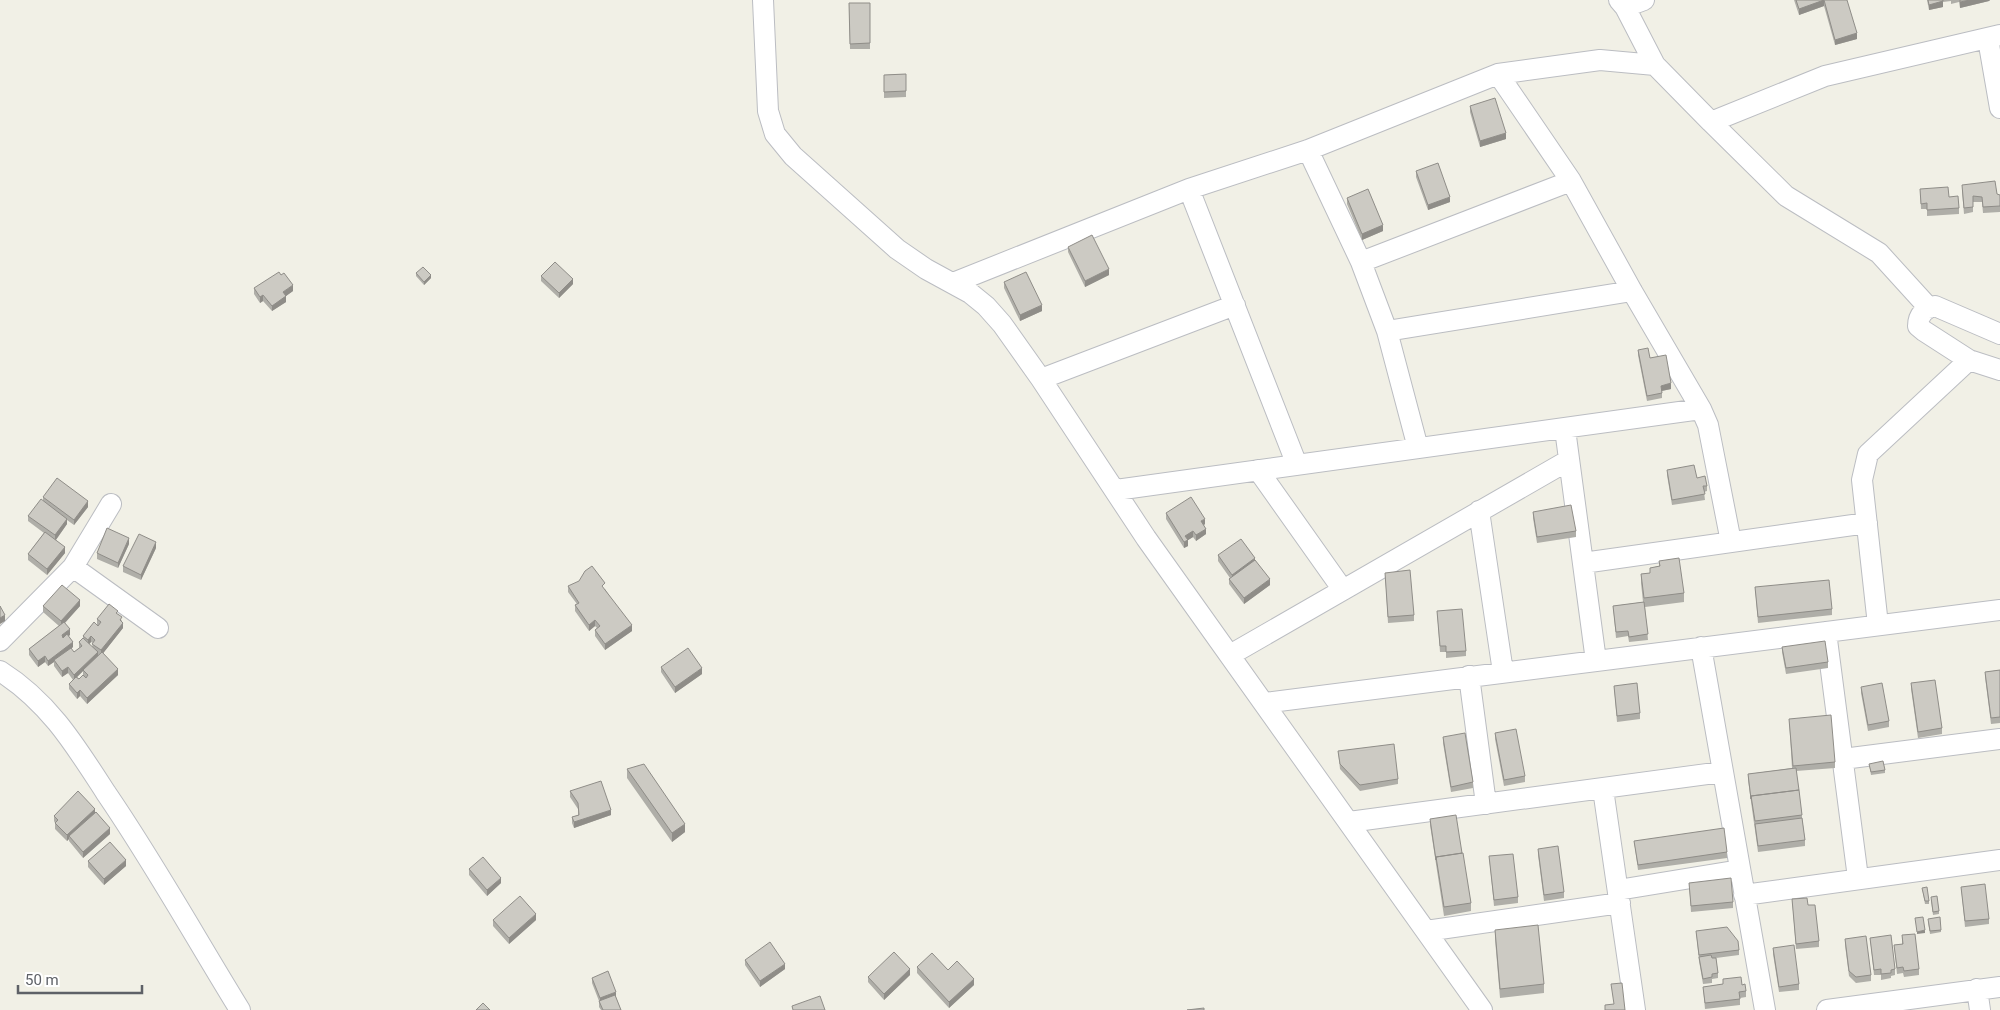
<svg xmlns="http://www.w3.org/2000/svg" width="2000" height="1010" font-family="Roboto,sans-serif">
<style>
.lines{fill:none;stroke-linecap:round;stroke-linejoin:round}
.minor-casing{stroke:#bbbdc2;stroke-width:22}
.minor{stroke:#fff;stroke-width:20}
.wall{fill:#afaea8;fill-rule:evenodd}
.shaded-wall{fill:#8f8d88}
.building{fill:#cccac3;stroke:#8f8d88}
</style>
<rect width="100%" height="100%" fill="#f1f0e6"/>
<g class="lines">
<defs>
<path id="minor" d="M763 0 768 111 775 134 793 156 897 249 926 269 970 293 986 306 1002 324 1041 379 1146 538 1482 1010
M1619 0 1625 7 1655 65
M1625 7 1644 0
M1988 39 2000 108
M1498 74 1571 181 1632 291 1701 409 1708 425 1731 542
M1711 122 1786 196 1879 253 1929 308
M1308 150 1361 262 1387 331 1418 448
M1189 189 1297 465
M1361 262 1571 181
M953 283 1189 189 1308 150 1498 74 1600 60 1655 65 1711 122 1825 76 2000 35
M1387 331 1632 291
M2000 334 1935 306C1925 308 1918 315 1918 326L1924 331 1969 360 2000 370
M1041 379 1235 305
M1565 429 1596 661
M1258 470 1343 590
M1116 490 1701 409
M1479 511 1503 672
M1583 563 1867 523
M73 567 158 628
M1878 625 1862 480 1868 454 1969 360
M1826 632 1858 878
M0 641 73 567 111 504
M1701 647 1765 1010
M1230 655 1569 460
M0 671C49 702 75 745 106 793 154 863 195 937 240 1010
M1469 676 1486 804
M1264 703 2000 610
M1843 759 2000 739
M1603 789 1635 1010
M1349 822 1722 772
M1618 890 1740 870
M1744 895 2000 860
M1426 931 1620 903
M1977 989 1980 1010
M1827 1010 2000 987"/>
</defs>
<use href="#minor" class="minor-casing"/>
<use href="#minor" class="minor"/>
</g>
<path class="wall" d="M1794 0H1824L1857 39 1835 45 1824 6 1799 15Z
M1927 0H1990L1989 1 1960 8 1959 2 1951 4V1L1943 2V7L1929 10Z
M849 3H870V49H850Z
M906 74V97L884 98V75Z
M1470 106 1506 139 1480 147 1470 112Z
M1416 171 1450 202 1428 210 1416 177Z
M1920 189 1949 197 1959 208V214L1927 216V209H1921Z
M1962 191 2000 195V212L1983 213 1982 202H1973V212L1964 214Z
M1347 198 1383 231 1362 240 1347 204Z
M1068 247 1109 275 1085 287 1068 252Z
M416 273 431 278 424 285 416 276Z
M541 276 573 284 559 298 541 281Z
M1004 282 1042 311 1020 321 1004 288Z
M254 288 293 291 286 296V302L272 311 263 301 260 303 254 294Z
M1638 350 1650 358 1671 389 1662 391V398L1647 401 1638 355Z
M1667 470 1697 478 1707 486V491L1704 492 1705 500 1672 505 1667 475Z
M43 497 88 507 74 525 67 520V524L56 540 65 553 47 575 28 560V554L44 533 28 521V516L43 501Z
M1533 512 1576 531V537L1537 543 1533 518Z
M1166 513 1205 524 1204 525 1206 534 1196 541 1193 537 1188 540V546L1184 548 1166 519Z
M129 544 118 568 97 559V553Z
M156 548 141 580 123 572V566Z
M1218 555 1255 560 1270 585 1244 604 1229 584V579L1230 578 1218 561Z
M1659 561 1684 593V602L1645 607 1648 640 1629 642 1628 636 1616 638 1613 606 1643 602 1641 583V574L1650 573V568L1659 566Z
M1385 573 1414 615V621L1388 623Z
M568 586 605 589 632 631 605 650 595 636V630L597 628 595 626 589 631 575 611V605L577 604 568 592Z
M1755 587 1832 609V615L1758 623Z
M43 606H80L65 623 70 635 68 636 73 647 71 649 74 652 79 648V642L83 638V636L97 624V619L118 614 122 621 123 628 103 653 118 675 87 704 80 696 77 699 69 689V684L73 680 68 673 62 677 54 666V662L48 666 45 662 38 667 29 655V649L59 626 43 612ZM91 642 93 643 92 647 89 644ZM83 671V675L79 679 77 677Z
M1437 611 1466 651V656L1446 658V652H1440Z
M1782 647 1828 662V668L1786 674 1782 652Z
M661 667 702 674 675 693 661 672Z
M2000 670V723L1991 724 1985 677V672Z
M1911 683 1942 728V734L1918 738 1911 689Z
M1614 686 1640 713V719L1617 722Z
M1861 687 1889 721V727L1868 731 1861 693Z
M1789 719 1835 762V768L1796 771 1805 840V846L1758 852 1748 780V774L1792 768Z
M1495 733 1525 776V782L1504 786 1495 739Z
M1443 737 1473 782V788L1451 792 1443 743Z
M1338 751 1398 779V784L1360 791 1340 769Z
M1869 764 1885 770V773L1871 775Z
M627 769 685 832 672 842 627 778Z
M570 791 611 815 574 828 572 823V817L578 815V809L570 797Z
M95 812 110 834 83 858 69 841V839L67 841 55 829V823L54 821V816Z
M1430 819 1462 853 1471 903V911L1444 916 1430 825Z
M1634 841 1727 852V858L1638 870Z
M1538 849 1564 892V898L1544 901 1538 855Z
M1489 856 1518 897V903L1494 906Z
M88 861 126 866 104 885 88 867Z
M469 869 501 883 487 896 469 875Z
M1689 883 1733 902V908L1691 912Z
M1961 887 1989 919V924L1965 927Z
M1922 888 1929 901V904H1925Z
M1792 899 1819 941V947L1796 949Z
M1931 900 1939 911V914L1933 915Z
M493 920H536L509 944 493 926Z
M1928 922 1941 930V932L1930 934Z
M1495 930 1544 984V993L1500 998 1495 939Z
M1696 931 1739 950V955L1716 958 1718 973V978L1712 979V983L1703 984 1699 961Z
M1902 935 1919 969V975L1904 977 1903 973 1897 974 1894 945 1902 944Z
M1870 938 1895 969V975L1891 976V978L1881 980V975H1874Z
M1845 939 1871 975V981L1856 983 1849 976 1845 945Z
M1773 948 1799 984V990L1779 992 1773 954Z
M745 960 785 969 760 987 745 965Z
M917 967 948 970 974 985 949 1008 917 973Z
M910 975 884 1000 868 982V977Z
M592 978 616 997 621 1010H601L599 1007V1001L592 983Z
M1723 979 1742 985 1746 991V997L1740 998V1005L1705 1009 1703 987 1723 984Z"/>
<path class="shaded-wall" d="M1824 0V6L1799 15V9Z
M1970 0H1990L1989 1 1960 8V2Z
M1943 1V7L1929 10V5Z
M1857 33V39L1835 45V40Z
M1506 133V139L1480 147V141Z
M1450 197V202L1428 210V205Z
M1383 225V231L1362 240V234Z
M1109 269V275L1085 287V281Z
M431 275V278L424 285V282Z
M573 279V284L559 298V293Z
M293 285V291L286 296V302L272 311V306L283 292Z
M263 295V301L260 303V297Z
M1042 305V311L1020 321V315Z
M1671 383V389L1661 391V386Z
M88 501V507L74 525V520Z
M67 519V524L55 541V535Z
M1205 519V524L1201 527V521Z
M1206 529V534L1196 541V535Z
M1193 531V537L1185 542V536Z
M129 538V544L118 568V563Z
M1188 540V546L1184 548V542Z
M156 542V548L141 580V575Z
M65 547V553L47 575V569Z
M1255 558V564L1232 580V575Z
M1270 579V585L1244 604V598Z
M80 600V606L61 627V621Z
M5 615V621L0 624V618Z
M595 620V626L589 631V625Z
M123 623V628L101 656V650Z
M632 625V631L605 650V644Z
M70 629V635L62 641V635Z
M91 636V642L88 646V640Z
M73 642V647L55 661 54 660V662L48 666V661Z
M98 652V658L83 670V671L74 680V675Z
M45 656V662L38 667V661Z
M68 667V673L62 677V671Z
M702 668V674L675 693V687Z
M118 669V675L87 704V698Z
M80 690V696L77 699V693Z
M95 809V814L69 836V839L67 841V835Z
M611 810V815L574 828V822Z
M685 824V832L672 842V833Z
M110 828V834L83 858V852Z
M126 860V866L104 885V879Z
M501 878V883L487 896V890Z
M536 914V920L509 944V938Z
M1925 930V933L1917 934V932Z
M785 964V969L760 987V981Z
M910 969V975L884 1000V994Z
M974 979V985L949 1008V1002Z
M616 992V998L600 1004V998Z"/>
<path class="building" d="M1796 0H1824L1799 9Z
M1824 0H1847L1857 33 1835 40Z
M1928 0H1943V1L1929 5Z
M1960 0H1970L1960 2Z
M849 3H870V43L850 44Z
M906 74V91L884 92V75Z
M1495 98 1506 133 1480 141 1470 106Z
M1438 163 1450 197 1428 205 1416 171Z
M1995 181 1997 194 2000 195V206L1983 207 1982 197 1973 196V207L1964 208 1962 185Z
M1948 187 1949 197 1958 196 1959 208 1927 210V203L1921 204 1920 189Z
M1368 189 1383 225 1362 234 1347 198Z
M1092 235 1109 269 1085 281 1068 247Z
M555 262 573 279 559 293 541 276Z
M423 267 431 275 424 282 416 273Z
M279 272 281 275 284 273 293 285 283 292 286 296 272 306 263 295 260 297 254 288Z
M1026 272 1042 305 1020 315 1004 282Z
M1648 348 1650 358 1666 355 1671 383 1661 386 1662 393 1647 396 1638 350Z
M1694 465 1697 478 1705 476 1707 486H1703L1705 494 1672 500 1667 470Z
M57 478 88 501 74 520 43 497Z
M1191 497 1205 519 1201 521 1206 529 1196 535 1193 531 1185 536 1188 540 1184 542 1166 513Z
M41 499 67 519 55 535 28 516Z
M1571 505 1576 531 1537 537 1533 512Z
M107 528 129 538 118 563 97 553Z
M45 532 65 547 47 569 28 554Z
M139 534 156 542 141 575 123 566Z
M1241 539 1255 558 1232 575 1218 555Z
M1679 558 1684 593 1644 598 1641 574 1650 573V568L1660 566 1659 561Z
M1255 560 1270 579 1244 598 1229 579Z
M592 566 605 583 602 586 632 625 605 644 595 630 600 626 595 620 589 625 575 605 579 603 568 586 579 581 585 571Z
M1410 570 1414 615 1388 617 1385 573Z
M1829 580 1832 609 1758 617 1755 587Z
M62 585 80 600 61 621 43 606Z
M1644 602 1648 634 1629 637 1628 631 1616 632 1613 606Z
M109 604 118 611 116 613 122 617 120 620 123 623 101 650 92 644 95 640 91 636 88 640 83 636 94 622 98 626 101 622 97 619Z
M0 606 5 615 0 618Z
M1462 609 1466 651 1446 652V646H1440L1437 611Z
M64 622 70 629 62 635 63 638 67 634 73 642 48 661 45 656 38 661 29 649Z
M83 638 98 652 74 675 68 667 62 671 54 660 71 648 74 652 82 646 79 642Z
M1825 641 1828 662 1786 668 1782 647Z
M688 648 702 668 675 687 661 667Z
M102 652 118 669 87 698 80 690 77 693 69 684 76 677 79 679 83 675 86 678 88 675 83 670Z
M2000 670V717L1991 718 1985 672Z
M1935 680 1942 728 1918 732 1911 683Z
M1637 683 1640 713 1617 716 1614 686Z
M1882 683 1889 721 1868 725 1861 687Z
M1831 715 1835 762 1793 766 1789 719Z
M1516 729 1525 776 1504 780 1495 733Z
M1465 733 1473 782 1451 787 1443 737Z
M1394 744 1398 779 1360 785 1340 764 1338 751Z
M1883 761 1885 770 1871 772 1869 764Z
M644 764 685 824 672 833 627 769Z
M1796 768 1799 790 1751 796V799L1748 774Z
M601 781 611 810 574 822 572 817 579 815 578 803 570 791Z
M1799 790 1802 815 1755 821 1751 796Z
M78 791 95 809 67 835 55 823 58 820 54 816Z
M96 812 110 828 83 852 69 836Z
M1456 815 1462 853 1436 857V860L1430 819Z
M1802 818 1805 840 1758 846 1755 824Z
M1724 828 1727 852 1638 865 1634 841Z
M110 842 126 860 104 879 88 861Z
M1558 846 1564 892 1544 895 1538 849Z
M1463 853 1471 903 1444 907 1436 857Z
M1513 854 1518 897 1494 900 1489 856Z
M483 857 501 878 487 890 469 869Z
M1731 878 1733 902 1691 906 1689 883Z
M1985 884 1989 919 1965 921 1961 887Z
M1927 887 1929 901H1925L1922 888Z
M520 896 536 914 509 938 493 920Z
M1937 896 1939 911 1933 912 1931 897Z
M1807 898 1808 905H1815L1819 941 1796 944 1792 899Z
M1923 917 1925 930 1917 932 1915 918Z
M1940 917 1941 930 1930 931 1928 919Z
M1538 925 1544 984 1500 989 1495 930Z
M1727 927 1738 941 1739 950 1699 955 1696 931Z
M1915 934 1919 969 1904 971 1903 967 1897 968 1894 945 1903 944 1902 935Z
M1891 935 1895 969 1891 970V973L1881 974V969L1874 970 1870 938Z
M1866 936 1871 975 1856 977 1849 971 1845 939Z
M770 942 785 964 760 981 745 960Z
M1794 945 1799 984 1779 987 1773 948Z
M894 952 910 969 884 994 868 977Z
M932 953 948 970 957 961 974 979 949 1002 917 967Z
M1711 955 1712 958H1716L1718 973 1712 974V977L1703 979 1699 957Z
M608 971 616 992 600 998 592 978Z
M1741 977 1742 985 1745 984 1746 991 1739 992 1740 999 1705 1003 1703 987 1723 984V979Z
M1622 983 1625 1010H1605V1005L1614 1004 1611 984Z
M615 995 621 1010H603L599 1001Z
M820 996 825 1010H793L792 1006Z
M483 1003 490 1010H476Z
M1204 1008V1010H1187Z"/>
<path d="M18 985v8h124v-8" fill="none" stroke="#5e6167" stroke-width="2.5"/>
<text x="25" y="985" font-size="15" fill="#5e6167" stroke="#ffffff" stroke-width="4" paint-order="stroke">50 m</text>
</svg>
